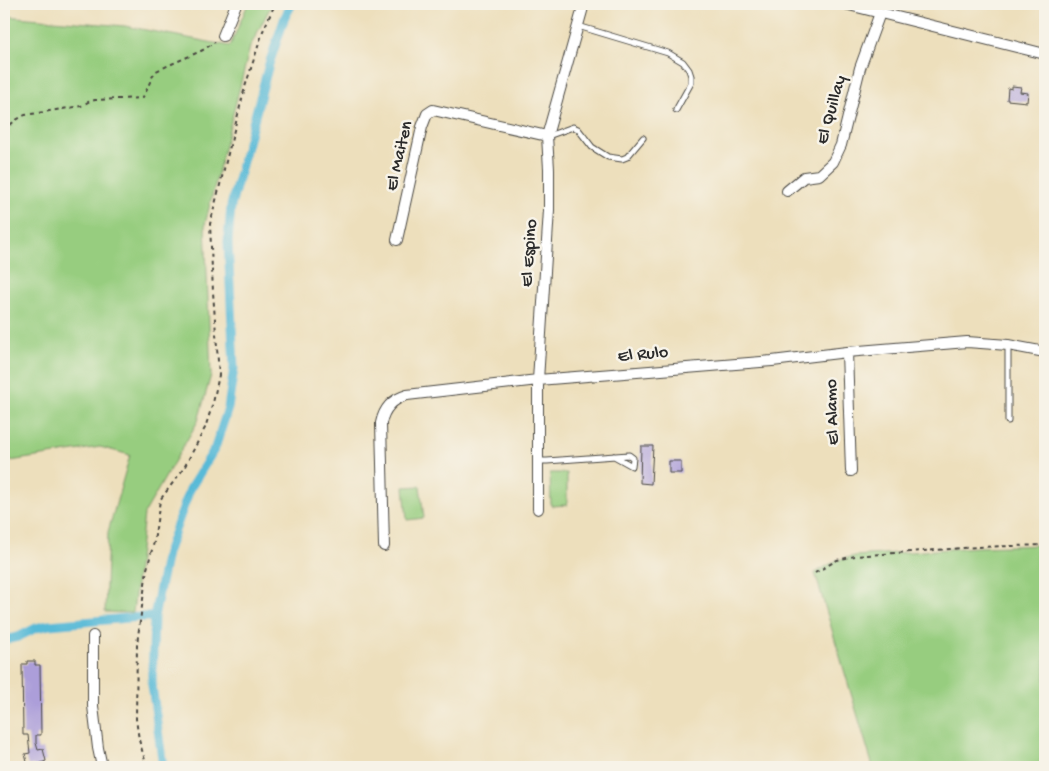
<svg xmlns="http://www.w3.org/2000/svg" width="1049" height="771" font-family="'Gochi Hand',sans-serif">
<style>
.green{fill:#97cd7f;stroke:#617c55}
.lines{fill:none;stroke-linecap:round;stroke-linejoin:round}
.canal{stroke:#59bad7;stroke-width:9}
.building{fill:#ac9ed9}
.lane-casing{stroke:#484641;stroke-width:7}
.street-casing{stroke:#484641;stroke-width:12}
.path{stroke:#484641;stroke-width:2;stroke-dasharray:4 4;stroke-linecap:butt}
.lane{stroke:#fff;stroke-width:5}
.street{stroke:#fff;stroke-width:10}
.labels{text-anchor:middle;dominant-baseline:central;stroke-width:5;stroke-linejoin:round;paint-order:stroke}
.street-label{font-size:18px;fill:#2b2b2b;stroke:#f7f3e8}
</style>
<rect width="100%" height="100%" fill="#f7f3e8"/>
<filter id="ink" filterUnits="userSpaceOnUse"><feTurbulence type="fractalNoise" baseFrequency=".02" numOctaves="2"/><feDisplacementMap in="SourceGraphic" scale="10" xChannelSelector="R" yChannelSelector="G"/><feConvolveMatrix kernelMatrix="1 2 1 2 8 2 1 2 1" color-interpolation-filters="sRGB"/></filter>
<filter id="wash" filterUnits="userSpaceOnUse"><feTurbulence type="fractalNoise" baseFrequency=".0096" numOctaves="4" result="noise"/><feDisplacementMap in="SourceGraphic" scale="20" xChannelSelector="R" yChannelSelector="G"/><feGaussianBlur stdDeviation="1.12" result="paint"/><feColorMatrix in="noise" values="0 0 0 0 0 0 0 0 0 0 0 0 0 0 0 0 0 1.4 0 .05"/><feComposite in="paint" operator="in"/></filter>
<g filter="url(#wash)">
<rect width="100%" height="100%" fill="#eddfbc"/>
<path class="green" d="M248 4H272L250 47 205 224 211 375 198 421 144 514 133 613 105 612 108 532 130 455 100 447 4 462V16L125 26 230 46Z
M550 473H567V505L551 506Z
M420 486 424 518 407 520 404 487Z
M1045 545V767H873L815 573 837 560 855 556 977 547Z"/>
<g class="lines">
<path class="canal" d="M4 640 18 637 36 628 49 625 140 617H154
M163 767 152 685 154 617 167 553 190 489 215 448 228 408 234 368 228 242 231 206 269 64 285 17 292 4"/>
</g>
<g id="blocks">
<path class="building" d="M1012 86 1021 87 1020 92 1028 93 1027 102 1007 100 1008 88 1012 89Z
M641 446H653L651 484 640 483Z
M669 461H681V473H669Z
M27 661H35V665H40L41 735H36V743L38 750 43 749 46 761 41 763 43 767H34L33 765 28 766 25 754 30 753 28 735H23L22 664H27Z"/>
</g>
</g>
<g filter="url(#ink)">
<use href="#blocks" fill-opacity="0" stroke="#484641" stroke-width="1"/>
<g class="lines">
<defs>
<path id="lane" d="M578 26 668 53 683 62 689 70 691 76V83L676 110
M548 136 573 127 578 129 592 147 608 157 622 159 627 157 643 138
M1008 421V345
M538 461H547L629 455 633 458 632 466 614 456"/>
<path id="street" d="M845 4 1045 54
M223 36 236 4
M787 191 804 177 819 175 833 162 841 145 860 68 880 13
M397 240 422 127 427 114 433 110 547 136
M847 352 851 471
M538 509V380L549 210V169L547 136 584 4
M384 546 381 423C384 408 393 399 407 395L538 380 772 361 847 352 967 342 1008 345 1045 352
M93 636V706L98 748 102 767"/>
</defs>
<use href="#lane" class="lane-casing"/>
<use href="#street" class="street-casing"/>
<path class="path" d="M4 130 16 120 25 115 81 106 88 102 95 100 142 98C148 91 149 80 156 71L203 50 215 42
M815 573 837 560 855 556 977 547 1045 545
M147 767 139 740 136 719 137 644 147 569 154 542 160 500 184 468 205 428 213 403 219 375 213 292 210 224 245 87 263 31 275 4"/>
<use href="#lane" class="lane"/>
<use href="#street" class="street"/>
</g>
</g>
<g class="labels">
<g class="street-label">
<text transform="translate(832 110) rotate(-74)">El Quillay</text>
<text transform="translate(400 156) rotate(-77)">El Maiten</text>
<text transform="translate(530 253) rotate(-86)">El Espino</text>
<text transform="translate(643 355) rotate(-5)">El Rulo</text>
<text transform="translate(833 412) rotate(-92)">El Alamo</text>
</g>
</g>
<rect width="1049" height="771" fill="none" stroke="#f7f3e8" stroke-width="20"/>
</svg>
